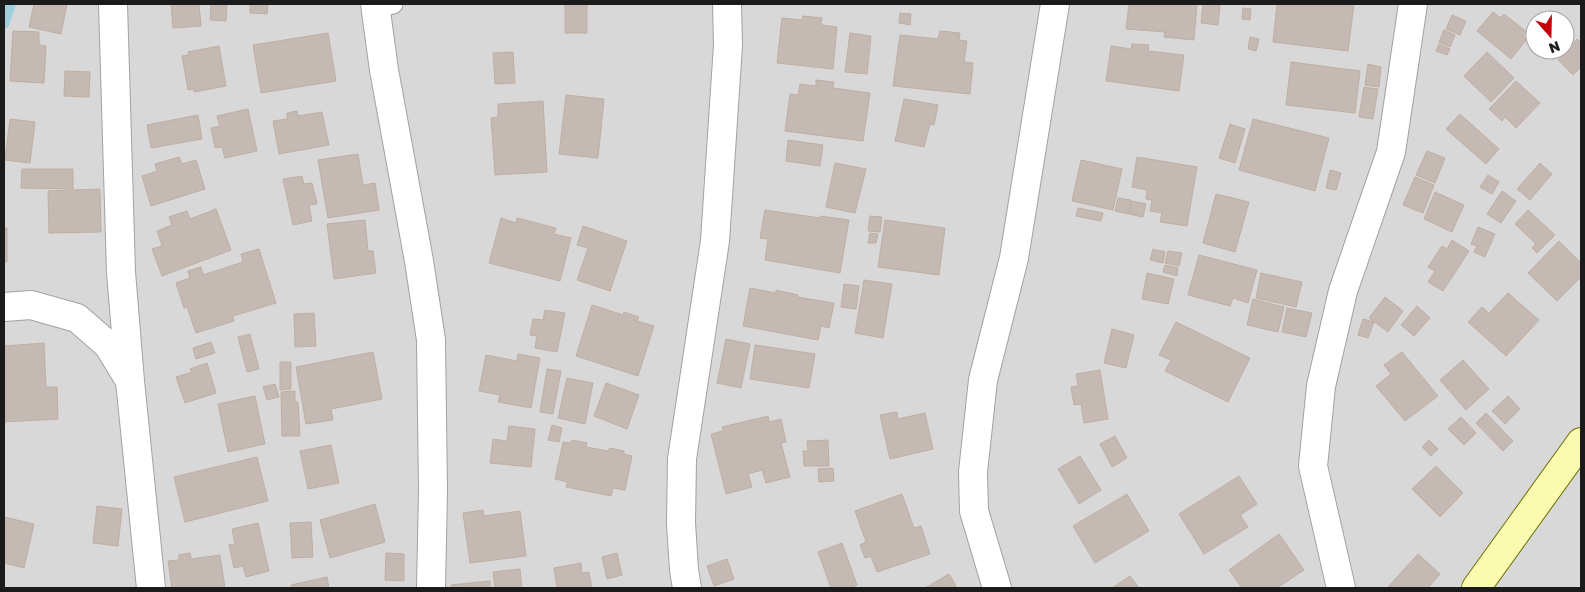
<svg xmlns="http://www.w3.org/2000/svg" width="1585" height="592" font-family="'Golos Text',sans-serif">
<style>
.residential{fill:#d9d8d8;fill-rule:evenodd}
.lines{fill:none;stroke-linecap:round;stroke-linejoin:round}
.stream{stroke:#9ed1dd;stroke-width:10}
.building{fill:#c5bab3;stroke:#bfaea2}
.lane-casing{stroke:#a2a2a2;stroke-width:21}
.street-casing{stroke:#a2a2a2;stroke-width:30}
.secondary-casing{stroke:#6a7301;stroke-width:30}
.lane{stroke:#fff;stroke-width:19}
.street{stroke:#fff;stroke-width:28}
.secondary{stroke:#fafbb0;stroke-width:28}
</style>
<rect width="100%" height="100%" fill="#ede8e0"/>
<path class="residential" d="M4 4H1581V588H4ZM1535 20H1565V50H1535Z"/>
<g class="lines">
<path class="stream" d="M4 24 11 4"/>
</g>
<path class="building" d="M34 4H67L61 34 29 27Z
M171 4H199L201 26 173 28Z
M211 4H227L226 21 210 20Z
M250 4H268L267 14 250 13Z
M565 4H587V33H565Z
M1129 4H1197L1194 40 1164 37 1165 32 1126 29Z
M1203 4 1220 5 1218 25 1201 23Z
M1277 4H1354L1348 51 1273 42Z
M1243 8 1251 9 1250 20 1242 19Z
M1493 12 1501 18 1504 14 1527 32 1523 36 1527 39 1511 59 1477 31Z
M900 13 911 14 910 25 899 23Z
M1452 15 1466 21 1460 35 1446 29Z
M803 16 822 18 821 25 837 27 833 69 777 63 782 18 802 20Z
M1444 30 1455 35 1450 47 1439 42Z
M13 31 39 32V45L46 46 44 83 10 81Z
M940 31 960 33 959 40 967 41 964 62 973 63 970 94 893 86 900 35 938 39Z
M328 33 336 81 261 93 253 45Z
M850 33 871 36 867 74 845 72Z
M1250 37 1259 39 1256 51 1248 49Z
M1577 39 1579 41 1581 39V67L1573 75 1558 60 1573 47 1571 45Z
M1132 44 1149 45 1148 51 1184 55 1179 91 1106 81 1111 46 1131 49Z
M1439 44 1450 49 1447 55 1436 51Z
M219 46 226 86 194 92V89L188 90 182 56 189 55 188 52Z
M513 52 515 83 495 84 493 53Z
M1487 52 1514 78 1491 102 1464 76Z
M1291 62 1360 71 1355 113 1286 105Z
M1368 64 1381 67 1379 87 1365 85Z
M65 71 90 72 89 97 64 96Z
M816 80 834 82 833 88 870 93 863 141 785 131 790 94 798 95 800 84 816 86Z
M1516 81 1540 103 1516 128 1505 117 1502 121 1489 109Z
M1364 87 1378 89 1373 119 1359 117Z
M566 95 604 99 598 158 559 154Z
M904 99 938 105 934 125 930 124 924 147 895 141Z
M543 101 547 172 495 175 491 118 498 117V104Z
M248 109 257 151 225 158 222 147 215 148 211 128 220 126 217 116Z
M297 111 298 116 322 112 329 145 279 154 273 121 287 119V113Z
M1460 114 1499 149 1486 164 1446 129Z
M198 115 202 139 151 148 147 125Z
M10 119 35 122 30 163 5 160Z
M1253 119 1329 138 1315 191 1239 170Z
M1230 124 1245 129 1235 163 1219 158Z
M788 140 823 145 820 166 786 161Z
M1427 151 1445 158 1435 183 1416 175Z
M358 154 363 185 375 183 379 210 328 218 318 160Z
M179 157 182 164 196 160 205 189 151 206 142 176 157 171 155 164Z
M1137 157 1197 167 1187 226 1160 222 1162 213 1150 211 1152 200 1146 199 1147 190 1132 187Z
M1081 160 1122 169 1113 210 1072 201Z
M835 163 866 169 855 213 826 207Z
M1540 163 1552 174 1530 200 1517 189Z
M22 169H73V189L21 188Z
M1330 170 1341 173 1336 190 1326 188Z
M1488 175 1499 182 1492 194 1480 187Z
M302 176 304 184 312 183 317 204 309 205 312 221 293 225 283 179Z
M1415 177 1434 185 1423 213 1403 205Z
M100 189 101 232 49 233 48 191Z
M1502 191 1516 201 1501 223 1487 214Z
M1435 192 1464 205 1452 232 1424 219Z
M1216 194 1249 202 1235 252 1203 243Z
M1118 198 1131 200 1128 214 1115 211Z
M1132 201 1146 204 1143 217 1129 214Z
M1078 208 1103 213 1101 221 1076 216Z
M216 209 231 250 162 276 152 249 162 246 157 231 172 225 169 217 187 211 190 219Z
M765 210 820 218V216L849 220 840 273 765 260 768 239 760 238Z
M1528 210 1555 235 1537 253 1532 248 1536 244 1515 224Z
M870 216 882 217 880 232 868 231Z
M501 218 516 223 517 218 556 228 554 234 571 238 560 281 489 263Z
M365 220 368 251H373L376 273 334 279 327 224Z
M885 220 945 228 939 275 878 267Z
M583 226 627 241 610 291 577 280 588 248 577 245Z
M1478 227 1495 234 1485 257 1474 252 1477 246 1471 244Z
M4 228H7V262H4Z
M870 233 878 234 876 243H868Z
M1452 240 1469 251 1443 291 1428 282 1435 271 1428 267 1442 246 1447 249Z
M1559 241 1581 263V277L1557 301 1528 273Z
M259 249 276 303 233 316 234 321 196 333 187 307 184 308 176 283 190 278 188 271 201 267 203 275 243 262 241 254Z
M1153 249 1165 252 1163 263 1150 260Z
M1168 251 1182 253 1179 266 1165 263Z
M1199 255 1257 270 1248 303 1233 298 1230 306 1188 295Z
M1165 265 1178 268 1177 276 1163 272Z
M1147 273 1174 279 1168 304 1142 299Z
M1261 273 1302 282 1296 307 1256 298Z
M864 280 892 284 883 338 855 333Z
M844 284 859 286 856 309 841 307Z
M750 288 776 293V290L798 295 797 297 834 303 829 328 821 326 818 340 743 326Z
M1508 293 1539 320 1506 356 1468 322 1482 307 1489 313Z
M1385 297 1403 311 1388 332 1369 318Z
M1253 299 1284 307 1278 332 1247 325Z
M592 305 623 315 624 312 639 317 637 321 654 326 638 376 576 356Z
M1417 306 1430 318 1414 336 1401 325Z
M1287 308 1312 313 1306 337 1282 332Z
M545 310 565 313 557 352 535 348 537 336 530 335 533 319 543 320Z
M314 313 316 346 295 347 294 314Z
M1363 319 1374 322 1368 338 1358 335Z
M1176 322 1250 358 1228 402 1165 371 1171 360 1159 355Z
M1112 329 1134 335 1126 368 1104 363Z
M250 334 259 369 247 372 238 337Z
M726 339 750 344 741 388 717 383Z
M211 342 215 353 196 359 193 348Z
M44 343 46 387H57L58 419 4 422V346Z
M755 345 815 354 809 388 750 379Z
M373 352 382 399 331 409 333 420 306 424 296 367Z
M1402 352 1438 396 1405 421 1376 386 1391 374 1384 365Z
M518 354 540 358 531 408 498 402 500 395 479 391 486 355 517 361Z
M1463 360 1489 389 1466 410 1440 380Z
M280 362H291V389L280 390Z
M207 363 216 393 185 403 176 377 192 372 190 369Z
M547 369 561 371 553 414 540 412Z
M1100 370 1108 419 1084 423 1081 404 1074 405 1071 387 1078 386 1076 374Z
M567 378 593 383 585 424 558 418Z
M606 383 639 395 627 429 594 416Z
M275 384 279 397 267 400 263 387Z
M295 391V402H298L300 436H282L281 392Z
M255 396 265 444 228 452 218 404Z
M1508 396 1520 409 1505 424 1492 411Z
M897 412 898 419 925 413 933 449 890 459 880 415Z
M1486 413 1513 441 1503 451 1476 423Z
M768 416 769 422 781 419 786 442 781 443 790 477 766 483 762 470 748 474 752 487 726 494 711 434 723 431 722 427Z
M1461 417 1476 433 1464 445 1448 429Z
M552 425 562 428 559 442 548 440Z
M509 426 535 429 531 467 490 463 493 439 507 441Z
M1115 436 1127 458 1112 467 1100 444Z
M572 440 587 443 586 447 608 451 610 448 624 451V454L632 456 625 490 613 488 611 496 566 487 568 482 555 479 563 442 571 443Z
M828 440 829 466H804L803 451H808L807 441Z
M1429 440 1438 449 1431 456 1422 447Z
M331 445 339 483 308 489 300 451Z
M1080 456 1101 490 1079 504 1058 469Z
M257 457 268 501 185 522 174 477Z
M1436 466 1463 493 1440 517 1412 489Z
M833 468 834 481 819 482 818 469Z
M1239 476 1257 504 1240 515 1248 527 1204 554 1179 514Z
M902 494 914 528 921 526 930 554 877 572 871 556 865 558 860 545 866 542 855 511Z
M1127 494 1149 531 1095 563 1073 526Z
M375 504 385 542 330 558 320 520Z
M97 506 122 509 118 546 93 543Z
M483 510 484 516 520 511 526 556 470 563 463 513Z
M4 517 34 524 24 568 4 563Z
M311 522 313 557 292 558 290 523Z
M258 523 269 571 246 577 243 566 234 568 229 545 235 544 232 529Z
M1279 534 1304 570 1277 588H1242L1229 570Z
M842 543 857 585 849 588H831L818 552Z
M190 553 191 559 220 555 225 588H172L168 561 179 560V555Z
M386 553 404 554V581L385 580Z
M617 553 622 575 607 579 602 557Z
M1418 554 1440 574 1428 588H1387Z
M727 559 734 579 714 586 707 566Z
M581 563 582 573 589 572 592 588H557L554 568Z
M520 569 522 588H495L493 572Z
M949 574 957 588H925Z
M1130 576 1139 588H1112Z
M327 577 329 588H292L291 585Z
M490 581V588H452L451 585Z"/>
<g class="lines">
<defs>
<path id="lane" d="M375 8 393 4"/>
<path id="street" d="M113 4 121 272 130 381
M375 4 384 70 419 261 431 340 433 491 431 588
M4 307 31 305 77 318 108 345 130 381 151 588
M687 588 684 570 681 523 682 459 715 241 728 45 727 4
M997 588 974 511 973 472 983 380 1014 258 1055 4
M1341 588 1313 466 1321 386 1343 291 1391 152 1413 4"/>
<path id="secondary" d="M1476 588 1581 442"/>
</defs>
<use href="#lane" class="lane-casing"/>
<use href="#street" class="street-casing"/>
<use href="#secondary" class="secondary-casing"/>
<use href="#lane" class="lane"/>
<use href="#street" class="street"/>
<use href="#secondary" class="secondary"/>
</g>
<rect width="1585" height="592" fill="none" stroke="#1b1b1b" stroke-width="10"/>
<g transform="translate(1550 35) rotate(160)"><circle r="24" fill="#ffffff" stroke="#a4a4a4"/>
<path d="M0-4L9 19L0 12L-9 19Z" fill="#c60006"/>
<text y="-8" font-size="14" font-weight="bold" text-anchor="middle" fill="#1b1b1b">N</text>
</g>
</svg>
